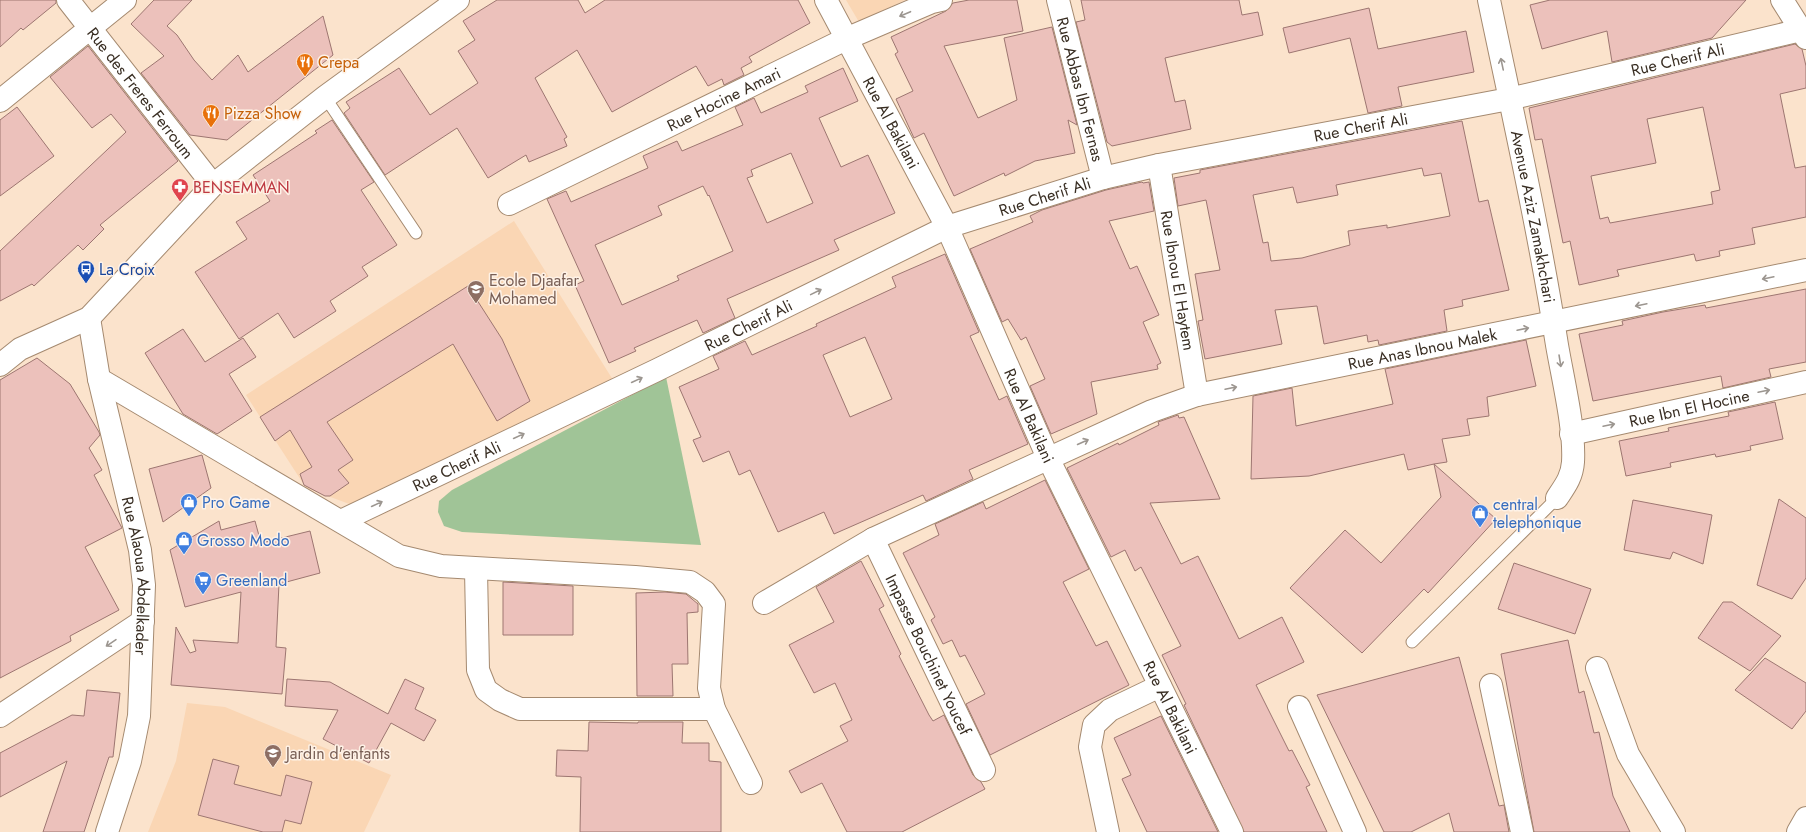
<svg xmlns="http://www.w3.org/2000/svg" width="1806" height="832" font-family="Jost,sans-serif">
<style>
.built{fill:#fad6b4}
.green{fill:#a0c497}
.building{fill:#ecc1bb;stroke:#9d7671;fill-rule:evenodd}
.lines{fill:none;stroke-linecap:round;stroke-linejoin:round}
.lane-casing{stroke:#a58a70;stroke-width:13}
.street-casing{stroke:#a58a70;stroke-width:24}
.secondary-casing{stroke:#a58a70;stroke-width:24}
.primary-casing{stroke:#a58a70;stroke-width:24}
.lane{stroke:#fff;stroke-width:11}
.street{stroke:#fff;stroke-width:22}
.secondary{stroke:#fff;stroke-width:22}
.primary{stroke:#fff;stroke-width:22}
.oneway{stroke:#9c9690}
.labels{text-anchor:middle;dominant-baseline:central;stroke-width:3;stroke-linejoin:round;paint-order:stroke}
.street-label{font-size:16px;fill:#382d22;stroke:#fef2e7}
.food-label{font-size:16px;fill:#c56008;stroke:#fef2e7;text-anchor:start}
.health-label{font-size:16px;fill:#be3a42;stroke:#fef2e7;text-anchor:start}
.transit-label{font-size:16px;fill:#164399;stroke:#fef2e7;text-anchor:start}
.education-label{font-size:16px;fill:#785e54;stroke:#fef2e7;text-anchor:start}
.shop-label{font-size:16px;fill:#366cbe;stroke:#fef2e7;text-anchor:start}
</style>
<rect width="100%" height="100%" fill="#fbe3cc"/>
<path class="built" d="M846 0H905L859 22Z
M514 221 618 388 363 509 306 488 246 395Z
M187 703 225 707 391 775 364 832H148L176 761Z"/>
<path class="green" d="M666 377 701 545 462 532 444 526 438 512 439 501 452 490Z"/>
<path class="building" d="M0 0H56V3L23 30 21 28 0 47Z
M154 0H192L167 26 177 35 194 60 212 80 238 55 248 72 323 16 333 55 227 140 190 135 141 73 164 56 131 24Z
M497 0H578L585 13 605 0H798L810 23 749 57 752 62 741 68 744 75 724 85 722 79 708 86 696 66 612 112 577 50 535 78 567 137 564 139 567 146 529 162 526 155 488 178 457 128 385 175 344 113 350 108 346 102 399 68 430 115 478 83 458 51 475 40 463 21Z
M969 0H1017L1023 31 944 46 978 118 1017 100 1004 38 1052 27 1077 125 1068 120 1075 153 1035 161 1005 176 1004 173 954 196 924 133 914 138 896 99 913 91 895 54 898 52 891 37 946 11 953 3Z
M1081 0H1239L1242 15 1258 12 1263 35 1165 58 1175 102 1185 100 1191 129 1112 146 1107 142 1076 22 1085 20Z
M1550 0H1746L1712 38 1612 62 1607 31 1542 49 1530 5Z
M1369 8 1378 49 1466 31 1474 72 1398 87 1402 106 1368 113 1350 38 1289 53 1283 28Z
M1795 44 1802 49 1806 66V88L1780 94 1795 168 1806 166V217L1752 228 1755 244 1719 251 1720 256 1696 261 1694 254 1617 270 1619 276 1579 285 1570 241 1563 243 1542 139 1535 140 1529 108ZM1703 107 1720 190 1711 192 1713 204 1610 223 1608 217 1600 219 1591 176 1656 163 1647 119Z
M88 46 178 161 100 225 104 229 83 250 78 245 34 286 32 284 0 301V251L126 132 111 114 92 128 50 77Z
M843 68 858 101 819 118 841 167 868 155 895 213 834 240 839 250 727 299 735 318 703 333 697 320 634 348 636 351 609 363 575 285 584 281 547 199 566 191 571 202 648 168 643 156 677 141 682 151 743 125 735 107 754 98 761 113 808 92 805 86ZM791 153 813 203 767 223 747 178 753 176 751 170ZM703 186 708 196 709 195 733 251 677 276 679 280 622 305 595 245 662 215 658 206Z
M17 107 54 156 0 196V120Z
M332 120 374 182 361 190 397 245 362 267 368 276 330 301 336 311 294 338 278 313 239 339 195 272 247 239 236 222 270 201 253 175 317 133 315 131Z
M1462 121 1479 202 1488 200 1509 290 1462 300 1463 306 1444 310 1447 331 1379 345 1378 340 1368 342 1367 335 1324 344 1317 306 1275 310 1282 344 1205 359 1198 321 1203 320 1195 274 1220 270 1206 200 1178 206 1174 178 1200 173V170ZM1422 168 1424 176 1441 173 1450 216 1387 228V225L1348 231 1350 245 1302 258 1271 261 1268 242 1263 243 1253 195 1293 187 1297 203 1338 195 1336 185Z
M1142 182 1143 183 1149 182 1154 211 1109 221 1130 269 1137 266 1159 315 1143 322 1161 363 1157 365 1158 369 1091 382 1097 414 1051 434 1030 386 1045 379 1026 337 1021 340 1008 319 1002 322 970 249 1033 222 1030 216 1042 210 1106 190Z
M945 254 979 332 970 336 999 400 1007 396 1028 444 969 470 973 479 926 501 923 495 834 534 824 512 778 532 750 470 739 475 729 451 703 462 693 440 701 437 679 387 719 369 713 356 745 341 752 355 817 326 816 324 896 287 892 277ZM865 337 892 399 850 417 823 355Z
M468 286 502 339 530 401 497 421 453 344 327 422 353 460 338 470 349 483 330 496H325L304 485 300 474 312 467 290 430 275 441 260 417Z
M1806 289V362L1769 369 1771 377 1723 388 1721 376 1593 401 1579 334 1623 325 1622 321 1663 312 1705 305 1706 308Z
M183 329 205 362 243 338 256 357 229 374 252 411 217 434 183 414 145 353Z
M1526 340 1536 386 1487 397 1489 416 1467 419 1470 435 1442 439 1447 462 1434 464 1496 519 1428 593 1424 589 1362 653 1290 588 1345 530 1381 563 1441 497 1434 464 1408 470 1404 454 1309 476 1251 479 1253 396 1292 388 1296 426 1393 404 1385 369Z
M37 358 70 384 99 432 100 435 89 448 102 470 94 475 122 528 85 547 119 610 70 636 71 641 0 678V380Z
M1775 402 1783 439 1750 446 1751 450 1716 457 1715 454 1670 463 1671 467 1626 476 1619 441 1669 431 1668 428 1729 416 1728 412Z
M1178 415 1179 418 1184 417 1220 499 1150 503 1181 564 1198 556 1239 639 1282 617 1304 662 1256 685 1289 751 1292 750 1310 785 1306 787 1327 832H1244L1184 705 1186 704 1162 655 1181 646 1141 567 1135 571 1125 550 1111 557 1067 468 1118 443 1119 445 1159 425 1158 422Z
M202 455 211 488 163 522 149 469Z
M1045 480 1089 569 1063 582 1096 646 1107 641 1129 685 990 755 966 704 985 694 965 655 960 657 952 640 943 644 931 620 935 617 903 553 939 535 935 524 983 502 986 509Z
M1779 499 1806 518V578L1792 599 1757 585Z
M1633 500 1712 515 1703 564 1673 552 1670 559 1624 550Z
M219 521 221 530 255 521 261 543 310 531 320 573 279 584 276 647 286 648 282 694 171 685 176 627 190 653 196 651 193 640 238 643 241 592 185 607 170 550Z
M861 561 884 606 879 609 901 654 899 656 929 715 933 721 944 715 973 775 981 782 985 789 902 832H847L822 783 801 793 789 771 848 741 840 726 852 720 835 683 814 693 789 645 834 622 816 587Z
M1514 563 1591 589 1575 634 1498 609Z
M503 582 573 586V635H503Z
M665 592 686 594 698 604V612L687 613 688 664H672L673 696H637L636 593Z
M1723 602H1732L1781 636 1750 671 1698 638Z
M1568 640 1579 693 1584 691 1594 733 1599 732 1613 796 1630 832H1534L1501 654Z
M1459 657 1499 806 1504 805 1509 832H1454L1449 813 1411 832H1384L1317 695Z
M1765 658 1806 683V711L1792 729 1735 690Z
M287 679 330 682 388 714 405 679 424 688 415 709 436 720 424 741 391 723 369 763 323 739 338 710 285 706Z
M87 690 120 693 113 757H109L84 832H43L67 761 0 797V753L72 715 84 716Z
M1161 716 1218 832H1147L1122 779 1131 775 1114 738Z
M589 722 638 723V722H683L682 743H709V761L721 762V832H580L581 777 556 776 557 750 588 751Z
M213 759 239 766 234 784 281 796 286 775 312 782 301 824 285 820 282 832H263L198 815Z"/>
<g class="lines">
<defs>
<path id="lane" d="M325 97 416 233
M1412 642 1557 498"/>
<g id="street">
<path id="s1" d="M68 0 213 185"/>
<path id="s2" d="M826 0 947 227 1048 458 1232 832"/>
<path id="s3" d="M1058 0 1103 178"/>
<path id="s4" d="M1489 0C1513 115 1539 230 1557 345 1563 380 1575 429 1573 462 1572 477 1565 486 1557 498"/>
<path d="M0 101 125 0"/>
<path id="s5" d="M1159 165 1197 395"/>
<path id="s6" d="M509 204 848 38 932 2 941 0"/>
<path id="s7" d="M89 318 99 379 140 550 144 585 139 716 130 761 107 832"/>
<path d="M99 379 399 556 441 566 635 577 690 582 705 592 714 604 709 688 714 709 751 783"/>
<path id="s8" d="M1571 434 1806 382"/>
<path id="s9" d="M341 521 657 370 947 227 1103 178 1159 165 1509 99 1801 30"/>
<path id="s10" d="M873 539 984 770"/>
<path d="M476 570 478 670 486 690 500 700 520 709H714"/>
<path id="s11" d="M764 603 873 539 1152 411 1197 395 1806 270"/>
<path d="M1597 668 1628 754 1674 832"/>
<path d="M1491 685 1522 832"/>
<path d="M1299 707 1355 832"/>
<path d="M0 716 143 621"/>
<path d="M1108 832 1090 747 1094 725 1110 710 1160 686"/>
</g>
<path id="secondary" d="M0 365 20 349 89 318 213 185 325 97 458 0"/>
<path id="primary" d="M1782 0 1806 38
M1798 832 1806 818"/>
</defs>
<use href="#lane" class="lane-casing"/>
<use href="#street" class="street-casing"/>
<use href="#secondary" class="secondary-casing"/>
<use href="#primary" class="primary-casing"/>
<use href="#lane" class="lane"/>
<use href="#street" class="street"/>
<use href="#secondary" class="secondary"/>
<use href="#primary" class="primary"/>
</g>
<defs><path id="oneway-shaft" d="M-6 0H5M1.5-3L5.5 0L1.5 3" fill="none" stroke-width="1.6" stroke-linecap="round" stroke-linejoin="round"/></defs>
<g class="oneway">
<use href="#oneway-shaft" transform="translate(905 14) rotate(157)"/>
<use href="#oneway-shaft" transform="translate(1502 64) rotate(-102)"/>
<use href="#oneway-shaft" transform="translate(1768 278) rotate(168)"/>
<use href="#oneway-shaft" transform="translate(816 292) rotate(-26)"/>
<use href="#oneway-shaft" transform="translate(1641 305) rotate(168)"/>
<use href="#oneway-shaft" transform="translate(1523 329) rotate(-12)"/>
<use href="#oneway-shaft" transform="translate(1560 361) rotate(81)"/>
<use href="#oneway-shaft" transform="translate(637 380) rotate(-25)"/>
<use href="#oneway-shaft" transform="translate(1231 388) rotate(-12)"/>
<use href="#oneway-shaft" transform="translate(1764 391) rotate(-12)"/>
<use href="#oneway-shaft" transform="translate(1609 425) rotate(-12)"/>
<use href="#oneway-shaft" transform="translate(519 436) rotate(-25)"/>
<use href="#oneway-shaft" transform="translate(1083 442) rotate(-24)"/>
<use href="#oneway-shaft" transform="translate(377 504) rotate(-25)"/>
<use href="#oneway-shaft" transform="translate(111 643) rotate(146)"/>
</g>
<defs>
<symbol id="restaurant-pin" viewBox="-11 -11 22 30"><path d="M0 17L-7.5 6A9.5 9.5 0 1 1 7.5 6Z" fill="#e8710a" stroke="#fef2e7"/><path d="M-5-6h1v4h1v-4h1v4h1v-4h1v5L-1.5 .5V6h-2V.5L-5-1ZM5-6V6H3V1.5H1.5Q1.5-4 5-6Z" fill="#fff"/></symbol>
<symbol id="pharmacy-pin" viewBox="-11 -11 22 30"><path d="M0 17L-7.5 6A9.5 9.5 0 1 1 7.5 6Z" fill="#e0444e" stroke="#fef2e7"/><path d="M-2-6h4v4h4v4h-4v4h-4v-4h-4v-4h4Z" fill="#fff"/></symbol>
<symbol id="bus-pin" viewBox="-11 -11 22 30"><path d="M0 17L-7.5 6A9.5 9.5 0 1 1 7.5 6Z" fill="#1a4fb4" stroke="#fef2e7"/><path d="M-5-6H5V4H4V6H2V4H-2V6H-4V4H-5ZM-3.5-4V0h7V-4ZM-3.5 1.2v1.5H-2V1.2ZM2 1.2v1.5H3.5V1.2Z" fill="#fff"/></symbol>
<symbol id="school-pin" viewBox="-11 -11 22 30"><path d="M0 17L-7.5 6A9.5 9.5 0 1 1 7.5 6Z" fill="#8d6e63" stroke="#fef2e7"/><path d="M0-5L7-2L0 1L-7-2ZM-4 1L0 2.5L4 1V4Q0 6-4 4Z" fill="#fff"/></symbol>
<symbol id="shop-pin" viewBox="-11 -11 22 30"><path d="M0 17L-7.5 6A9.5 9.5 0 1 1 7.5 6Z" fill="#3f7fe0" stroke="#fef2e7"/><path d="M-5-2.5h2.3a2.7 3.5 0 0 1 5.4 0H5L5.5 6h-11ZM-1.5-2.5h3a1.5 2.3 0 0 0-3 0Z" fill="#fff"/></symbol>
<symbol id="supermarket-pin" viewBox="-11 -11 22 30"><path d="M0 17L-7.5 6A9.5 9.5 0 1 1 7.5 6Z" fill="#3f7fe0" stroke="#fef2e7"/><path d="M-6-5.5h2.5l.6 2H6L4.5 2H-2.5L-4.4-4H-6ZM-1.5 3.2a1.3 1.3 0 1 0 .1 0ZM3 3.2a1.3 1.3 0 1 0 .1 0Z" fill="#fff"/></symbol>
</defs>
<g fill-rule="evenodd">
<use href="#restaurant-pin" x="295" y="52" width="20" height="27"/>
<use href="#restaurant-pin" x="201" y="103" width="20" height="27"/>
<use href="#pharmacy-pin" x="170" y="177" width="20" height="27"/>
<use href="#bus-pin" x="76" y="259" width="20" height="27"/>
<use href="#school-pin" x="466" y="279" width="20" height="27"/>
<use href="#shop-pin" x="179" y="492" width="20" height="27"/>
<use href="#shop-pin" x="1470" y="503" width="20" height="27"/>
<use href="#shop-pin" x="174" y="530" width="20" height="27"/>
<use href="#supermarket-pin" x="193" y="570" width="20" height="27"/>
<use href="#school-pin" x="263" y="743" width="20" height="27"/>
</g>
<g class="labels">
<g class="street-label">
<text stroke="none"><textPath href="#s9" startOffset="1424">Rue Cherif Ali</textPath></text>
<text stroke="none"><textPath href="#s3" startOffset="92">Rue Abbas Ibn Fernas</textPath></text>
<text stroke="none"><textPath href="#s1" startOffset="118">Rue des Freres Ferroum</textPath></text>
<text stroke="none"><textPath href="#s6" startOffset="239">Rue Hocine Amari</textPath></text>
<text stroke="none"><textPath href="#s2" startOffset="139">Rue Al Bakilani</textPath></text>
<text stroke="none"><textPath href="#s9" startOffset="1100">Rue Cherif Ali</textPath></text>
<text stroke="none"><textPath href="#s9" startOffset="776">Rue Cherif Ali</textPath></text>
<text stroke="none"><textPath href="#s4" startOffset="221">Avenue Aziz Zamakhchari</textPath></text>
<text stroke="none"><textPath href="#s5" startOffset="117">Rue Ibnou El Haytem</textPath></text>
<text stroke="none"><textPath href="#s9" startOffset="452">Rue Cherif Ali</textPath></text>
<text stroke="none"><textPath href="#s11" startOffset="711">Rue Anas Ibnou Malek</textPath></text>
<text stroke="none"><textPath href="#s8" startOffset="121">Rue Ibn El Hocine</textPath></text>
<text stroke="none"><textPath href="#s2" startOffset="463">Rue Al Bakilani</textPath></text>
<text stroke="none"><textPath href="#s9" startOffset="128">Rue Cherif Ali</textPath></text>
<text stroke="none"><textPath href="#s7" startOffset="263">Rue Alaoua Abdelkader</textPath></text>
<text stroke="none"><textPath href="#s10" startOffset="128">Impasse Bouchinet Youcef</textPath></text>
<text stroke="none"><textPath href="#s2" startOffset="787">Rue Al Bakilani</textPath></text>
</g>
<g class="food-label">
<text x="318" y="62">Crepa</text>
<text x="224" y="113">Pizza Show</text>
</g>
<g class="health-label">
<text x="193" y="187">BENSEMMAN</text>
</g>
<g class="transit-label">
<text x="99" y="269">La Croix</text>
</g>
<g class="education-label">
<text x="489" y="280">Ecole Djaafar<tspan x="489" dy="18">Mohamed</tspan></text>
<text x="286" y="753">Jardin d'enfants</text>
</g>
<g class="shop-label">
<text x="202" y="502">Pro Game</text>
<text x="1493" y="504">central<tspan x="1493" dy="18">telephonique</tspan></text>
<text x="197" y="540">Grosso Modo</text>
<text x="216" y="580">Greenland</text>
</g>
</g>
</svg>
